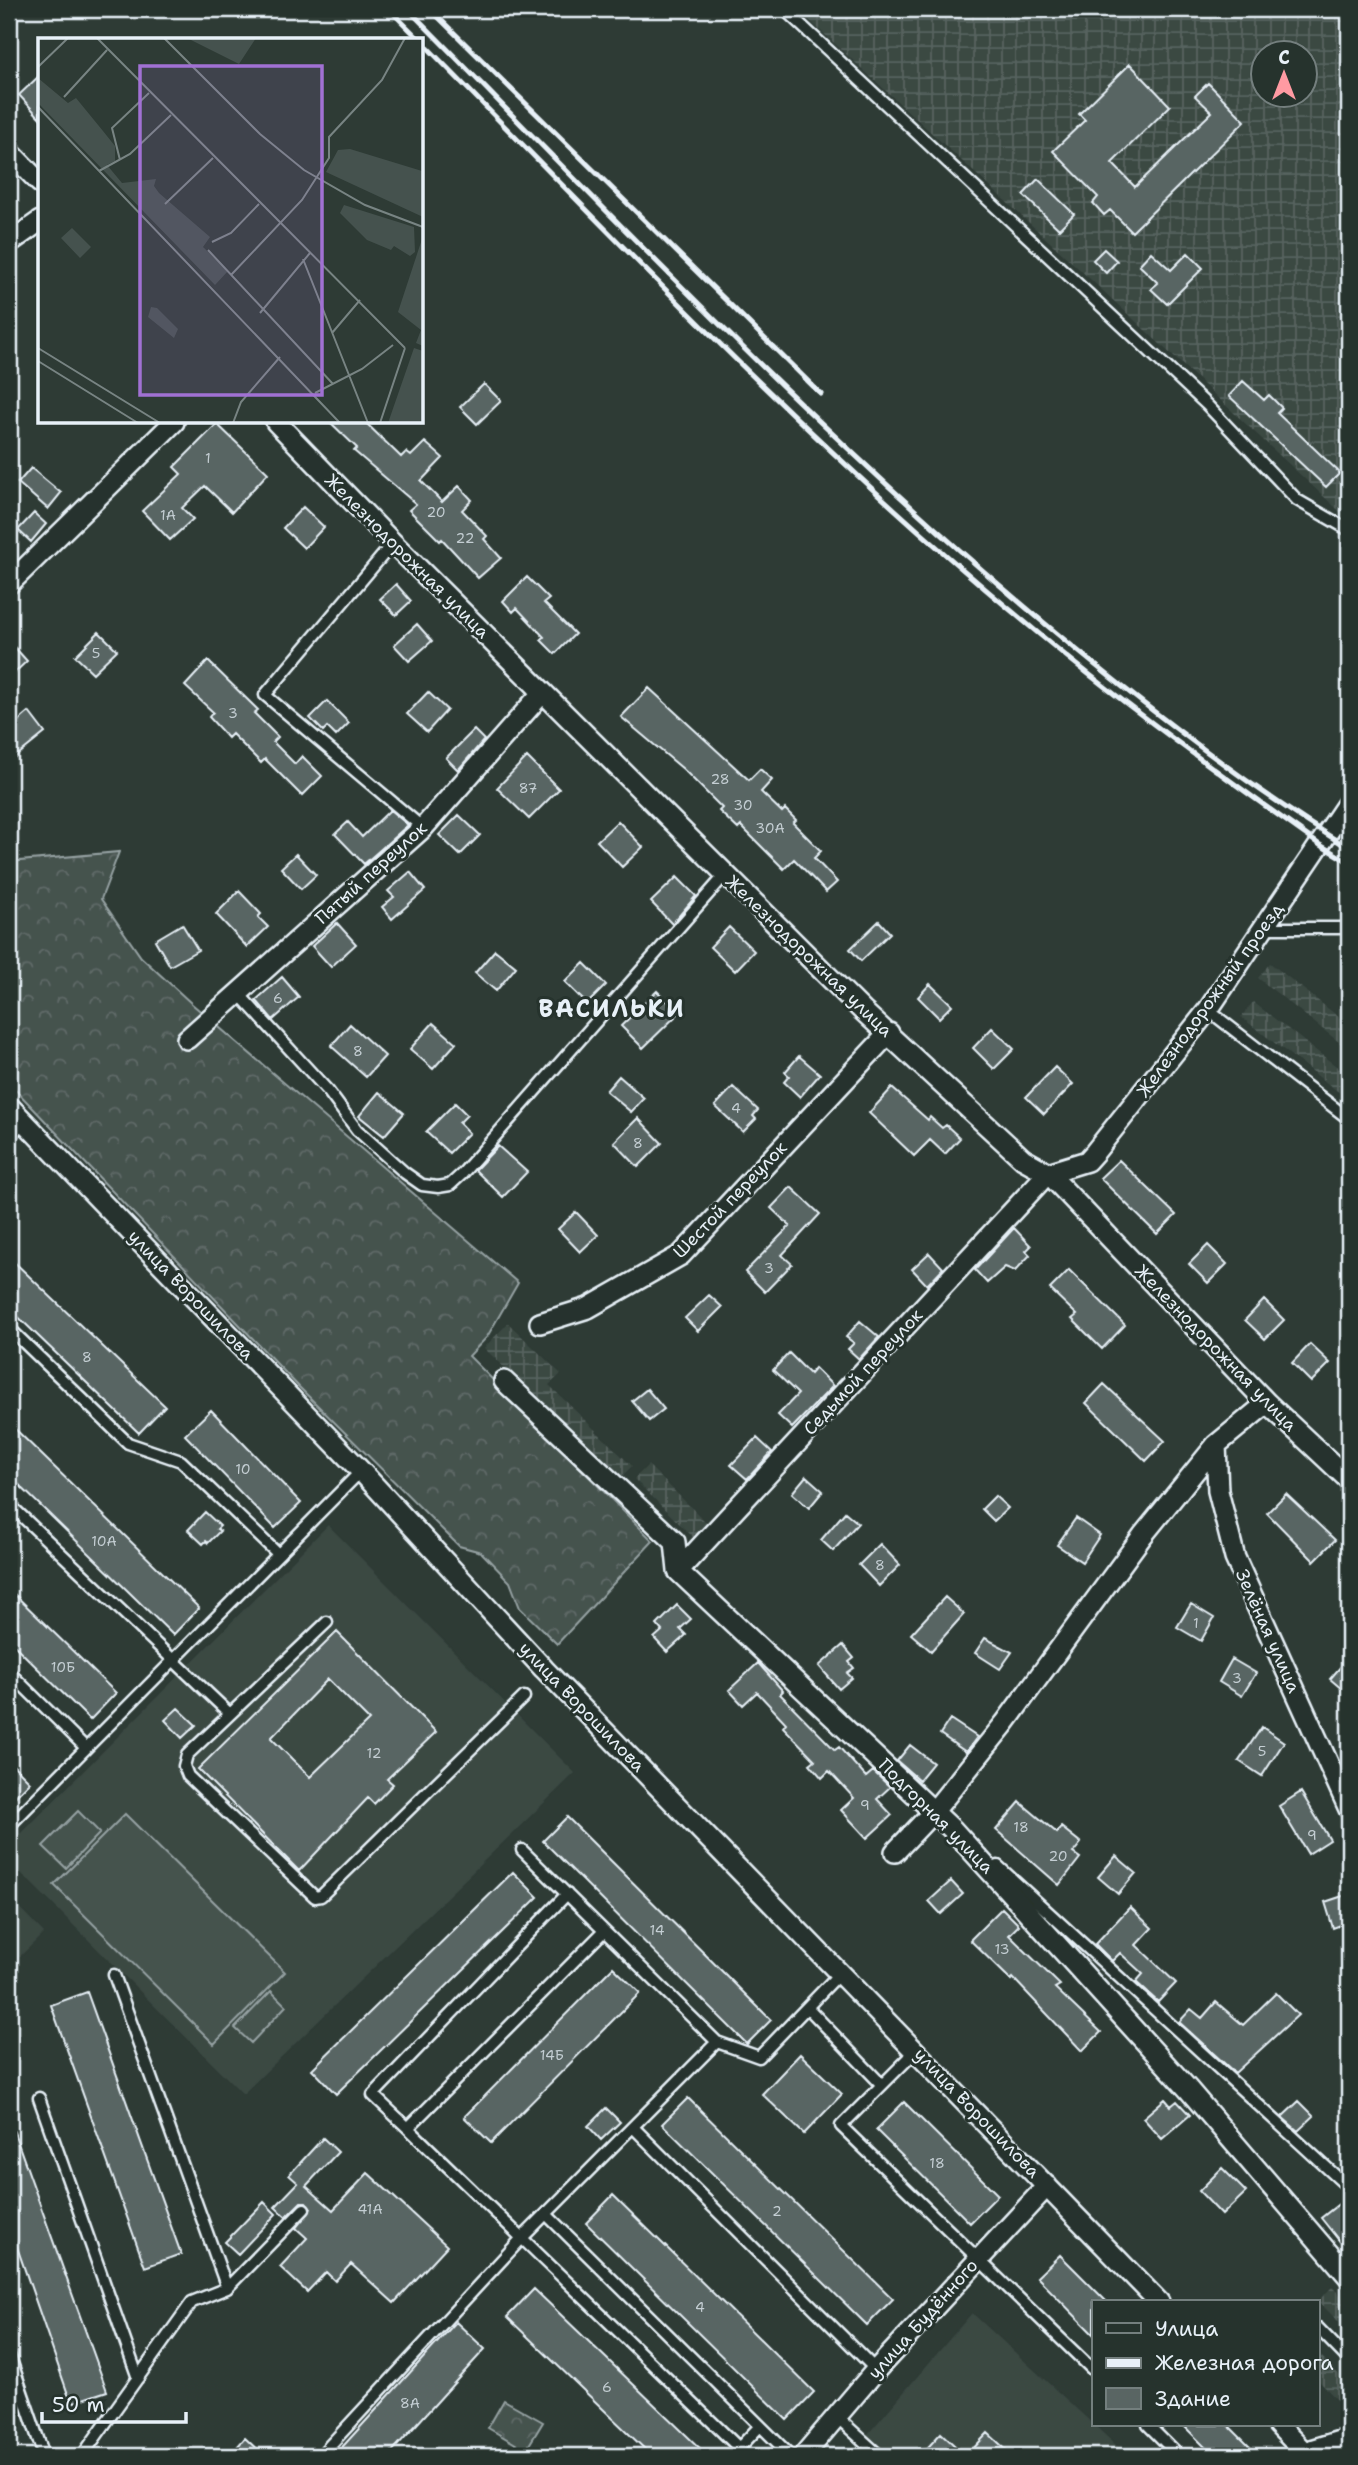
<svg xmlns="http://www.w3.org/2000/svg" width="1358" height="2465" font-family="'Shantell Sans',sans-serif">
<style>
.built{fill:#3b4843}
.industrial{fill:url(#industrial-grid);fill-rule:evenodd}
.grass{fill:#45524e;stroke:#96a2a3;stroke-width:2}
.forest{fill:url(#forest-crowns);stroke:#96a2a3;stroke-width:2}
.building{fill:#596563;stroke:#e8f1f8;stroke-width:2;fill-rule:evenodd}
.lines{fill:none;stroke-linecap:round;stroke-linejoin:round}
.service-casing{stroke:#e8f1f8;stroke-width:15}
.minor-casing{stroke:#e8f1f8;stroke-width:24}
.service{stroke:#26332d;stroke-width:10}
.minor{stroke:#26332d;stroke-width:19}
.rail{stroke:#e8f1f8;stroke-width:5}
.labels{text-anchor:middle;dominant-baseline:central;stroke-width:6;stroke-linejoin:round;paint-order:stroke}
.number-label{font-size:14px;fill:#c4ced3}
.street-label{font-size:18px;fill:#e8f1f8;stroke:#26332d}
.district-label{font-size:24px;font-weight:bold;letter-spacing:2px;fill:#e8f1f8;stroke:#26332d}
.inset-road{fill:none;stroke:#788483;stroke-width:2}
.view{fill:#a171d3;fill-opacity:0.15;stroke:#a171d3;stroke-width:3.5}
.inset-edge{fill:none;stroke:#e8f1f8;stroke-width:3.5}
</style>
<defs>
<pattern id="industrial-grid" width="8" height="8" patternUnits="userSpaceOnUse" patternTransform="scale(1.75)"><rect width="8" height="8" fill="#3b4843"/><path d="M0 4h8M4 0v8" fill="none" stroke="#57635f"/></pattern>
<pattern id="forest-crowns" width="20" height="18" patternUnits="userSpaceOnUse" patternTransform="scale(1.75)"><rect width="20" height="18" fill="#45524e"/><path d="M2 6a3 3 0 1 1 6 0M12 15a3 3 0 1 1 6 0" fill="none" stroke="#606b68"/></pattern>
</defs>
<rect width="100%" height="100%" fill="#2e3b35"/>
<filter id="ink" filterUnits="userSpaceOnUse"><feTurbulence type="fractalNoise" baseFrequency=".0143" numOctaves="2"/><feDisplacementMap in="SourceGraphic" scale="14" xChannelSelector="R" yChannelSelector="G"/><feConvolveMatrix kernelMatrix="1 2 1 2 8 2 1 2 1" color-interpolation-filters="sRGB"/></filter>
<g filter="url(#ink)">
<path class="built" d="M328 1525 575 1773 243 2094 9 1861V1846Z
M9 1897 44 1933 9 1967Z
M972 2313 1118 2447 1109 2456H849Z"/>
<path class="industrial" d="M797 9H1349V520L1102 290ZM1264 52H1306V94H1264Z
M1270 963 1349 1025V1050L1258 978Z
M1253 1002 1349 1076V1100L1241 1017Z
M508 1323 561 1374 549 1385 632 1466 619 1479 484 1348Z
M648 1465 711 1527 697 1541 634 1479Z
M1332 2287 1349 2304V2332L1318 2301Z
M1318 2353 1349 2385V2412L1318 2380Z"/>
<path class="grass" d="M78 1811 100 1833 66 1868 43 1846Z
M125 1814 285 1972 214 2044 54 1885Z
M271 1991 286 2006 251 2043 235 2028Z"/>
<path class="forest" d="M119 852 101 899 141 957 192 1004 518 1283 487 1337 469 1356 653 1541 557 1644 520 1608 510 1582 481 1552 459 1546 299 1387 9 1083V862Z
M504 2400 543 2422 526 2450 488 2428Z"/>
<path class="building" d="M1130 64 1170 106 1112 163 1135 187 1212 112 1195 96 1208 83 1245 121 1132 232 1110 210 1104 215 1093 203 1098 197 1053 151 1085 120 1079 114Z
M40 75V118L19 95Z
M1038 179 1074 214 1059 229 1023 195Z
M1104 249 1117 261 1106 273 1093 260Z
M1151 252 1171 270 1188 253 1203 268 1167 304 1151 289 1158 283 1139 265Z
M1243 381 1264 400 1269 395 1282 408 1277 413 1340 473 1326 487 1229 396Z
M484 384 501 401 477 424 460 407Z
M330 422H365L401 457 406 452 411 456 425 442 443 458 421 481 442 502 459 486 472 500 462 510 487 536 484 539 501 558 478 578 442 539 440 541 409 510 416 504 354 451 357 448Z
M217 424 268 473 232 512 205 486 182 508 193 519 170 540 142 511 181 474 174 467Z
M31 468 61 493 48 509 18 483Z
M303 507 324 527 304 548 283 528Z
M34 513 46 524 31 542 18 530Z
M527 577 549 599 544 603 575 634 555 654 541 640 544 637 517 608 513 612 503 601Z
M396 584 411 601 396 615 380 599Z
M417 624 432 641 409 661 394 645Z
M99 632 117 650 93 673 75 656Z
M9 641 27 661 9 678Z
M208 661 258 710 254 713 278 737 273 742 295 764 302 756 322 776 302 796 265 759 261 763 232 734 228 738 209 717 213 712 185 686Z
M649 688 749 780 760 769 772 780 761 792 782 812 785 809 796 820 793 823 821 851 814 858 837 882 826 892 794 859 784 869 741 826 738 829 719 811 722 808 683 769 621 717Z
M428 692 447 710 427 732 407 714Z
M327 701 349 723 336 736 327 727 323 731 310 718Z
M29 712 45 733 9 762V729Z
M474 730 484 740 458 770 446 758Z
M527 757 559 789 529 819 497 788Z
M390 810 408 825 364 864 335 834 348 822 362 837Z
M459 815 480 835 460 855 439 835Z
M618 821 643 847 622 867 597 841Z
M296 854 316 875 301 889 281 868Z
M410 872 425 890 392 919 382 907 394 897 388 891Z
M677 877 696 896 672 924 651 902Z
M239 891 261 914 258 917 268 927 247 947 216 914Z
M879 921 890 933 861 961 850 949Z
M337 923 356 944 331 967 312 946Z
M182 924 198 950 170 966 155 940Z
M729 927 754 951 735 971 710 947Z
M495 950 516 967 496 991 475 973Z
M584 963 606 985 587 1004 565 982Z
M282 977 299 997 273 1020 256 1000Z
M930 984 952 1005 939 1018 918 997Z
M657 991 679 1013 643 1048 621 1026Z
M433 1023 456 1043 433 1069 410 1049Z
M350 1024 385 1056 366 1077 331 1046Z
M992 1028 1014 1049 994 1069 973 1048Z
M799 1056 820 1074 800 1097 784 1082 789 1076 785 1072Z
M1055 1067 1073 1084 1044 1114 1026 1097Z
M619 1076 644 1098 631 1112 606 1091Z
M733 1087 758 1110 753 1116 756 1119 743 1132 715 1106Z
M892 1088 928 1120 930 1117 942 1128 946 1125 960 1138 945 1154 930 1140 914 1156 869 1113Z
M379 1092 404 1113 384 1136 359 1116Z
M455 1103 467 1115 459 1123 469 1133 449 1153 426 1132Z
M638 1118 662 1143 638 1167 614 1142Z
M498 1146 527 1172 503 1197 475 1170Z
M1119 1160 1176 1215 1157 1234 1100 1178Z
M791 1187 820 1214 782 1255 792 1264 765 1292 745 1272 790 1226 771 1208Z
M576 1212 598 1235 580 1252 558 1229Z
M1014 1228 1031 1246 1026 1251 1030 1255 1015 1271 1005 1267 987 1283 975 1270Z
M1208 1245 1227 1264 1208 1283 1189 1264Z
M929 1253 943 1268 927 1285 912 1269Z
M9 1257 165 1406 139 1433 9 1308Z
M1069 1270 1125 1325 1102 1349 1072 1319 1077 1315 1050 1289Z
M709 1295 722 1307 698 1331 685 1318Z
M1264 1300 1284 1320 1265 1339 1245 1320Z
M860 1321 879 1337 859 1359 848 1349 854 1343 846 1337Z
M1310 1344 1330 1363 1311 1382 1292 1363Z
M789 1353 810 1374 815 1368 833 1386 792 1428 778 1415 798 1394 773 1370Z
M1104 1384 1165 1441 1146 1461 1086 1403Z
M647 1389 664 1409 649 1421 632 1401Z
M211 1410 301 1503 275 1528 185 1435Z
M9 1423 199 1608 173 1635 9 1475Z
M757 1438 772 1452 747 1479 731 1465Z
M806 1476 823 1491 809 1508 792 1493Z
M1286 1494 1335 1540 1314 1561 1267 1513Z
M995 1496 1008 1508 994 1521 982 1509Z
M205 1512 220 1526 217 1529 220 1531 208 1543 206 1541 203 1544 188 1530Z
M845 1512 858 1523 833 1551 821 1540Z
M1076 1518 1100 1535 1082 1562 1057 1545Z
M880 1544 900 1565 879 1586 859 1565Z
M9 1589 116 1693 90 1720 9 1640Z
M945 1597 964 1614 931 1651 911 1634Z
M1191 1604 1214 1618 1201 1641 1177 1627Z
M677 1605 691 1619 680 1629 686 1635 667 1652 654 1638 662 1631 657 1625Z
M337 1632 436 1732 387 1779 393 1784 374 1804 368 1798 299 1871 198 1769ZM328 1679 369 1720 310 1777 271 1738Z
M985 1638 1012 1652 1000 1669 975 1653Z
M843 1645 854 1658 849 1662 854 1668 847 1673 852 1678 839 1689 819 1666Z
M1349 1657V1695L1330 1679Z
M1232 1659 1256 1673 1242 1696 1219 1682Z
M758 1663 783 1691 780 1694 835 1750 839 1747 866 1777 873 1771 890 1787 877 1799 892 1815 867 1838 841 1810 854 1798 829 1771 822 1778 810 1764 815 1760 783 1727 786 1723 757 1692 743 1705 729 1690Z
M178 1708 196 1725 182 1738 165 1720Z
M950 1719 977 1737 966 1752 940 1734Z
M1262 1727 1284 1742 1262 1776 1239 1761Z
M910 1745 933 1763 919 1780 897 1761Z
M9 1761 30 1782 9 1803Z
M1301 1792 1330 1840 1308 1854 1279 1806Z
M1020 1802 1057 1833 1061 1827 1081 1843 1073 1853 1080 1858 1059 1885 996 1830Z
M567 1817 771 2020 747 2044 543 1841Z
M1116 1856 1136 1873 1118 1894 1098 1877Z
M513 1872 538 1897 336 2094 312 2069Z
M951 1881 963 1894 941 1914 929 1901Z
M1349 1894V1922L1333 1928 1325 1902Z
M1130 1907 1152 1928 1136 1945 1176 1983 1158 2002 1136 1982 1143 1974 1120 1953 1112 1961 1095 1944Z
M1002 1908 1019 1925 1009 1935 1060 1985 1055 1988 1101 2032 1082 2051 1013 1978 1011 1980 970 1940Z
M613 1967 640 1993 491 2143 464 2117Z
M87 1992 181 2254 145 2267 51 2005Z
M1276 1993 1298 2015 1235 2073 1179 2022 1191 2009 1202 2018 1216 2002 1243 2025Z
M800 2054 842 2094 804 2134 762 2094Z
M688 2098 893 2299 867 2325 662 2124Z
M1165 2099 1171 2106 1177 2101 1190 2115 1162 2139 1143 2118Z
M1299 2101 1314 2116 1298 2131 1282 2117Z
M904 2102 998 2195 970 2223 876 2130Z
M606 2108 620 2122 601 2140 588 2126Z
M9 2118 107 2391 71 2403 9 2224Z
M323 2138 338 2152 306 2186 333 2210 368 2173 447 2246 394 2303 351 2264 335 2281 326 2272 307 2292 280 2267 307 2238 296 2228 311 2208 306 2202H301L286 2217 275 2207 298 2183 289 2175Z
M1222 2168 1246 2192 1222 2215 1199 2191Z
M613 2195 814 2392 787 2420 586 2223Z
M264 2202 276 2214 238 2254 225 2242Z
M1340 2203 1349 2215V2253L1321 2218Z
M1060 2255 1107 2302H1094V2335L1037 2277Z
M534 2289 708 2456H652L507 2317Z
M456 2322 485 2349 388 2456H334Z
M1183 2425H1228L1259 2456H1214Z
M941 2433 966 2456H920Z
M988 2433 1013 2456H966Z
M245 2438 264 2456H229Z"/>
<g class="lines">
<defs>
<path id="service" d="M784 9 1207 405 1297 500 1349 530
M393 543 265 695 423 828
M1264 928H1349
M239 994 328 1091 357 1130 405 1173 422 1185 438 1187 450 1185 462 1174 725 875
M1208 1010 1349 1119
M9 1137 24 1121
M9 1328 128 1443 181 1461 277 1553
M9 1504 230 1714
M327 1622 187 1755 184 1766 188 1776 315 1897 321 1896 524 1697
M9 1672 86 1748
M9 1826 361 1471
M522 1850 717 2042 759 2057 840 1973
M998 1866 1349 2188
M604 1931 408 2128 739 2448 760 2426
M114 1975 227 2288
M808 2008 882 2085
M917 2050 841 2126 1094 2371
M39 2098 138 2378
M408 2128 373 2095 567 1894
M634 2128 876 2370
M547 2215 791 2456
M1318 2328 1349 2360
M9 2354 44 2456
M837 2417 880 2456
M1148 2425 1179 2456
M82 2456 192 2302 227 2288 304 2209
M320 2456 523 2237 717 2042"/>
<path id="minor" d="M9 151 40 183
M9 243 40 221
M276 422 393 543 863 1011 1023 1159 1048 1173 1267 1403 1349 1480
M9 584 174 422
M187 1039 423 828 542 693
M9 1106 361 1471 544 1669 1159 2302
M540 1323 588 1308 681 1255 889 1033
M504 1381 675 1542 678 1571 953 1830 1188 2089 1349 2277
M1216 1445 1218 1491 1235 1558 1349 1809
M678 1571 1048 1173 1087 1161 1095 1152 1208 1010 1349 801
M895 1852 934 1811 1005 1723 1143 1535 1216 1445 1267 1403
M1278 2425 1308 2456
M1304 2452 1349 2438
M803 2456 876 2370 1047 2186"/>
</defs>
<use href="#service" class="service-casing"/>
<use href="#minor" class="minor-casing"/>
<use href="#service" class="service"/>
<use href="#minor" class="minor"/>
<path class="rail" d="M389 9 420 40
M408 9C623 227 835 452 1072 646 1160 718 1252 789 1349 848
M430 9 821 394
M422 42C616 239 807 442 1020 618 1116 699 1217 772 1320 845L1349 862"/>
</g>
</g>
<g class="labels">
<g class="number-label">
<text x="208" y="458">1</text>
<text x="436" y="512">20</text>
<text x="168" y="515">1А</text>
<text x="465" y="538">22</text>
<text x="96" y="653">5</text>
<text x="233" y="713">3</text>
<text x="720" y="779">28</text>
<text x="528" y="788">87</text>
<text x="743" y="805">30</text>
<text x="770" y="828">30А</text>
<text x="278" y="998">6</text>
<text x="358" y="1051">8</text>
<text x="736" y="1108">4</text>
<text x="638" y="1143">8</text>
<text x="769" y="1268">3</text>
<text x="87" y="1357">8</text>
<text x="243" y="1469">10</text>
<text x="104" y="1541">10А</text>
<text x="880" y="1565">8</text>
<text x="1196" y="1623">1</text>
<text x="63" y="1667">10Б</text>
<text x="1237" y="1678">3</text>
<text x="1262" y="1751">5</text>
<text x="374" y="1753">12</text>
<text x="865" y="1805">9</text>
<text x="1021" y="1827">18</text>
<text x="1312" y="1835">9</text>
<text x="1058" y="1856">20</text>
<text x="657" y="1930">14</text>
<text x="1002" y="1949">13</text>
<text x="552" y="2055">14Б</text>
<text x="937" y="2163">18</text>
<text x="370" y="2209">41А</text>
<text x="777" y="2211">2</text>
<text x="700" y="2307">4</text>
<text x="607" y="2387">6</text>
<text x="410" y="2403">8А</text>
</g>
<g class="street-label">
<text transform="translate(407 556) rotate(45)">Железнодорожная улица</text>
<text transform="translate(371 873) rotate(-42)">Пятый переулок</text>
<text transform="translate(809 956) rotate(44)">Железнодорожная улица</text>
<text transform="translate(1210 1000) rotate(-54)">Железнодорожный проезд</text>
<text transform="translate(730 1200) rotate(-46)">Шестой переулок</text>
<text transform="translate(191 1295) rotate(46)">улица Ворошилова</text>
<text transform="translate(1216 1348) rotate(46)">Железнодорожная улица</text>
<text transform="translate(863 1372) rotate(-47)">Седьмой переулок</text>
<text transform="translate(1268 1631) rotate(66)">Зелёная улица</text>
<text transform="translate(582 1707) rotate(46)">улица Ворошилова</text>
<text transform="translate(936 1816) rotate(45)">Подгорная улица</text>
<text transform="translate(977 2113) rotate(46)">улица Ворошилова</text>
<text transform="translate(923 2319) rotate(-48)">улица Будённого</text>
</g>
<g class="district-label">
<text x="612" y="1009">ВАСИЛЬКИ</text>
</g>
</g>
<g transform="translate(38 38)">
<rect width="385" height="385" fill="#2e3b35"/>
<path d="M34 190 53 209 42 220 23 200ZM113 269 119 270 140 291 136 300 110 279Z" fill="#45524e"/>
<path d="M0 40 30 65 38 60 65 93 77 108V123L69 127 84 145 118 141 116 148 121 155 172 199 165 209 190 233 177 247 0 65ZM306 167 376 189 377 214 372 218 356 208 353 212 329 202 302 175Z" fill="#45524e"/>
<path d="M149 0H218L201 26ZM312 111 384 133 385 179 288 134 300 112ZM385 198V308L378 305 383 292 360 274ZM376 310 385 313V385H350Z" fill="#45524e"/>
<path class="inset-road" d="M59 0 367 310M126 0 222 96 266 132 327 167 385 189M0 29 30 0M26 59 69 12M0 69 302 385M82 122 74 90 111 55M61 133 92 116 133 77M127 166 175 120M174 204 193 195 221 166M170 212 295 346M265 221 330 385M193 237 264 162 291 120V99L344 42 367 0M222 275 272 215M294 295 322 262M0 310 122 385M0 323 100 385M277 355 324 331 355 307M195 385 203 364 242 319M342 385 367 310"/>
<path class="view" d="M102 28H284V357H102Z"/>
<rect width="385" height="385" class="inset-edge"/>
</g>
<rect width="1358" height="2465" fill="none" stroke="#26332d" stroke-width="35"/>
<rect x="18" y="18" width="1323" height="2430" fill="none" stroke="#e8f1f8" stroke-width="2.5" filter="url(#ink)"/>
<rect x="1092" y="2300" width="228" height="126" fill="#26332d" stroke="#747f7e" stroke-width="2"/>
<rect x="1106" y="2323" width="35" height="10" fill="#26332d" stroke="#747f7e" stroke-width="2"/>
<text x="1155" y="2336" font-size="21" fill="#e8f1f8">Улица</text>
<rect x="1106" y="2358" width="35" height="10" fill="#e8f1f8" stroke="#747f7e" stroke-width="2"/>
<text x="1155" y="2370" font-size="21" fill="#e8f1f8">Железная дорога</text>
<rect x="1106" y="2388" width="35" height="21" fill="#596563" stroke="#747f7e" stroke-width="2"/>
<text x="1155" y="2406" font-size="21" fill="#e8f1f8">Здание</text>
<g transform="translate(1284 74)"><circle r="33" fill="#26332d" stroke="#747f7e" stroke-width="2"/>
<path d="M0-5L12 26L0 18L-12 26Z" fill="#ff9aa2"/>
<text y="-10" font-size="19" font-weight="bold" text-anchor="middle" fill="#e8f1f8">С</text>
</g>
<path d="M42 2412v10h144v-10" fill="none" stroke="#e8f1f8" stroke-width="3.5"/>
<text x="52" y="2412" font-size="21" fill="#e8f1f8" stroke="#26332d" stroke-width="5" paint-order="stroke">50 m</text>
</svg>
